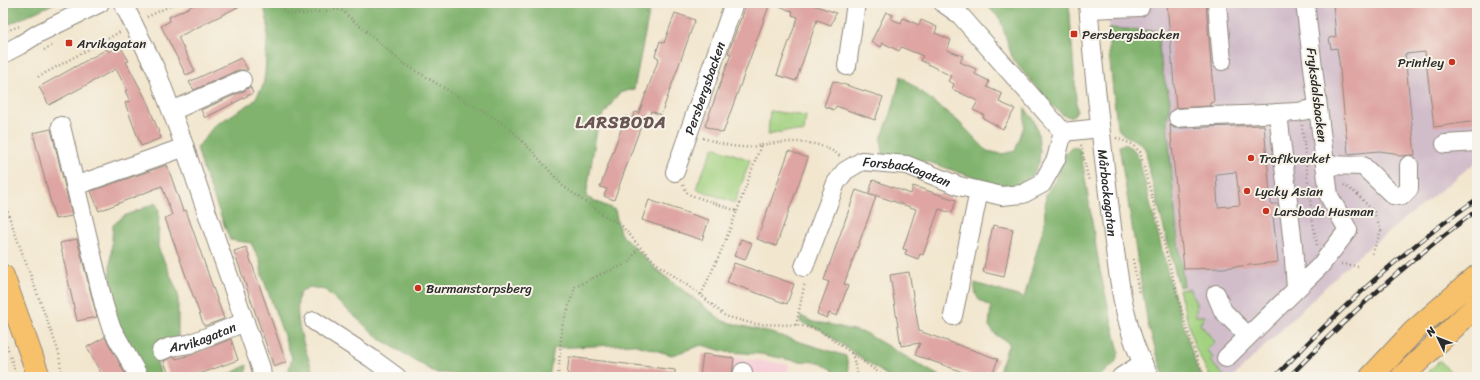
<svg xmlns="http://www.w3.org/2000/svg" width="1480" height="380" font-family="Sriracha,sans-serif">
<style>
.built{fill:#f6cfd8}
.industrial{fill:#d1bdca}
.green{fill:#a2d180;stroke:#667e56}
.forest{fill:#81b36e;stroke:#566f4c}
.building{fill:#dea5a3;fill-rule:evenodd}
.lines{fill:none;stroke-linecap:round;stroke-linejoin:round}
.minor-casing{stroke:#8e887c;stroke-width:20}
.major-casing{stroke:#8e887c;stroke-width:24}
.path{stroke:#8e887c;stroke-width:2.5;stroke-dasharray:1 3;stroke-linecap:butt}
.minor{stroke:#fff;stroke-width:18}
.major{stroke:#f7c06b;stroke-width:22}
.rail-casing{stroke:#2b2b2b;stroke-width:4.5}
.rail{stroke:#f7f3e8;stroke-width:3;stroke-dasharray:9;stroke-linecap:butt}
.poi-dot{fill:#c8321e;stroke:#f7f3e8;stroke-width:1.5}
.labels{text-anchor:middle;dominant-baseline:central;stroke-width:4;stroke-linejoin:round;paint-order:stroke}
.poi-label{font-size:13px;fill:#2b2b2b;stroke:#f7f3e8;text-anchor:start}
.street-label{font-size:13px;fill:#2b2b2b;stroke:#f7f3e8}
.district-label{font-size:17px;font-weight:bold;letter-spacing:1px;fill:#6a5655;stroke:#f7f3e8}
</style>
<rect width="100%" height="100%" fill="#f7f3e8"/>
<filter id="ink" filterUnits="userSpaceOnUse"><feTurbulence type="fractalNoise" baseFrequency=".025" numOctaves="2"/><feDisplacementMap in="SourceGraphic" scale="8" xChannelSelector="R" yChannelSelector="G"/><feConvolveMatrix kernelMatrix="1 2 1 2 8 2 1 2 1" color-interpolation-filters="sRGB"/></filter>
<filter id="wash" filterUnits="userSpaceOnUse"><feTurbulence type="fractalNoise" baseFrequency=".012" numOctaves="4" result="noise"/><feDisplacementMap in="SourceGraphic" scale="16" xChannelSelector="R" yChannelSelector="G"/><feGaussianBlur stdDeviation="0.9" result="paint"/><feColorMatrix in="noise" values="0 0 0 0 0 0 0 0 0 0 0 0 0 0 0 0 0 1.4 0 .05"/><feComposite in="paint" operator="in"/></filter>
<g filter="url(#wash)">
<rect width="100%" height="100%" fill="#f2e6ce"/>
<path class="built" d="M703 354 789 364 787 377H700Z"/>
<path class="industrial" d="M1107 3H1477V161L1352 261 1233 377H1223L1200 352 1193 315 1185 292 1177 232 1167 122 1170 100 1162 70 1157 31 1109 28Z"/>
<path class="green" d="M770 111 806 116 804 132 786 131 768 135Z
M714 147 750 160 735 203 697 189 698 182Z
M1189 288 1196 303V316H1205L1200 324 1215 342 1207 350 1213 358 1210 361 1225 377H1210L1194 345 1179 290Z
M1439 361 1457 377H1424Z"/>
<path class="forest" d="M3 3H55L3 27Z
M262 3H651L634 89 619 93 598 123 586 197 615 210 620 233 657 270 723 321 771 333 846 356 850 377H835L833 370 819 362 796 361 760 354 726 352 702 345 672 355 633 344 554 348 549 377H500L436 373 380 339 325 290 310 287 300 292C292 320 306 350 315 377H287L292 358 262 275 260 261 251 243 230 240 203 169 197 148 214 126 253 102 263 86 265 74 268 24 264 6Z
M984 3H1069L1077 112 1071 117 1063 115 1052 105 1013 60 1000 19Z
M1109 28 1157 31 1162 70 1170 100 1167 122 1177 232 1184 286 1179 287 1147 162C1147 158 1147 152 1145 149 1139 137 1124 140 1117 127L1109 53Z
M901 76 958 121 987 151 1002 154 1015 151 1024 126 1025 108 1034 121 1038 133 1040 151 1039 163 1032 176 1018 185H995L932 163 883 154 881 139 891 114Z
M1124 144 1133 149 1139 159 1170 282 1197 368 1203 377H1165L1163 374 1148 325 1119 146Z
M1075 146 1080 150 1084 171 1100 271 1119 352 1115 363 1098 377H997L1009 343 996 335 989 326 991 307C979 301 974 298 975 283L1024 298 1044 225 1046 194 1055 180 1067 151Z
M156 203 159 211 158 247 178 293V339L155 356 160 372 163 377H144L114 323 110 269 113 225 124 216Z
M801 316 813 322 828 324 865 333 941 377H889L821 330 800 322Z
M247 365 246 377H223H224Z"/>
<g id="blocks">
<path class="building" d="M198 3H246L178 37 195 71 186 75 161 26 170 21 169 17Z
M746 3H770L723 133 705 126 731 54 728 53 741 18H742Z
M773 3H808L836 13 831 25 817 20 796 81 777 75 798 17 792 15 793 12Z
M1167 3H1206L1214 102 1210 103V106L1176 108Z
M1333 3H1477V121L1434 127 1425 52 1405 54 1415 155 1399 156 1394 153 1379 151 1348 154 1339 61 1337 48 1331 49 1329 38 1336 37Z
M886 12 893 15 891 19 901 23 903 18 919 25 921 20 937 27 935 33 951 40 947 50 963 56 960 62 976 69 975 74 989 81 987 87 1002 94 999 102 1015 109 1003 129 983 118 984 115 973 110 978 101 952 89 954 84 948 81 951 76 920 60 923 56 901 47 899 51 883 43 881 47 871 42Z
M675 13 695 20 661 115 651 111 646 125 642 123 614 200 604 196 607 189 600 187 626 116 632 119 635 112 639 113 659 58 655 56 660 41 664 43Z
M120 46 129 61 126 62 147 101 161 138 141 146 125 103 130 101 125 91 127 90 116 69 49 105 39 87 107 49 109 52Z
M241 58 248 70H238L194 90 189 82Z
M833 81 883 97 875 120 836 106 834 110 824 106Z
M250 86 253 93 205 118 201 110 246 90Z
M1170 125 1174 128H1179L1264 125 1271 204H1278L1279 215 1273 216 1278 262 1223 268 1184 269ZM1236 172 1240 205 1218 207 1216 174Z
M51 129 72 216 55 219 33 133Z
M789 151 808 158 776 246 757 239Z
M167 165 183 211 186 210 188 216 224 319 204 326 165 218 172 215 162 186 99 211 91 191Z
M873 180 911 194 913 186 956 200 952 213 939 209 923 255 920 254 918 259 905 254 907 250 903 249 916 209 869 193Z
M856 190 876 197 844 284 848 286 837 316 829 313 827 318 817 314 829 282 824 280Z
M649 200 709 220 702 240 642 220Z
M993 225 1013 229 1004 277 983 272Z
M77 239 97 317 77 321 60 243Z
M741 239 752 243 745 260 734 256Z
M246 247 286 362 274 367 234 251Z
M734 263 794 284 787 304 727 282Z
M909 272 919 331 998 359 993 373 987 371 985 377H977L915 355 920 343 901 346 890 275Z
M105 337 127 377H103L87 347Z
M231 339 238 360 191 377H179L178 374 170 377 164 361 173 357H175L176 359 193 354Z
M703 354 734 358 732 377H700Z
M569 357 675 370V377H567Z"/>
</g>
</g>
<g filter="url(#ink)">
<use href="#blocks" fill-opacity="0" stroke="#8e887c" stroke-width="1"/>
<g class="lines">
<defs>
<g id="minor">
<path d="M123 3 156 70 179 131 218 245 261 368 262 377"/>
<path d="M943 3 960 15 1063 132 1100 128"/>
<path id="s1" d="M1088 3C1093 69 1101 135 1109 202 1116 257 1121 329 1150 377"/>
<path d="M1217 3 1222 61"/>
<path d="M1089 9 1140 7"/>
<path d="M3 54 20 45 39 33 100 3"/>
<path d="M847 66 856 3"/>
<path d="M172 111 242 80"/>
<path d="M1178 118C1211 115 1244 116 1278 113"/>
<path d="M61 126 104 305 111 327 139 377"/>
<path d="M1445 144 1477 142"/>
<path d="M1325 165 1363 166 1393 195 1402 196 1409 189V165"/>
<path id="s2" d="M675 172 734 3"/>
<path d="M75 186 185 147"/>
<path id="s3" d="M804 267 836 183 845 171 862 161 907 165 959 186 1002 196 1023 194 1042 184 1056 159 1063 132"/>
<path d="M1296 289 1293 245 1278 113 1297 112 1318 108"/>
<path d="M1216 294 1223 311 1248 336"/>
<path d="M953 316 979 191"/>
<path d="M314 321 371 358 397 377"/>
<path id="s4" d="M161 351 170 347 189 344 245 322"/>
<path d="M1226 358 1320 266 1348 230 1329 196 1305 3"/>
<path d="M742 377 743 372"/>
<path d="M1121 377 1143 363"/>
</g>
<path id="major" d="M3 276 39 377
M1371 377 1413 332 1477 276
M1402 377 1477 305"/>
</defs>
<use href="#minor" class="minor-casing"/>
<use href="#major" class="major-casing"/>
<path class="path" d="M284 3 282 9 287 13 303 14 340 9 403 63 507 126 533 152 563 186 602 214 622 226 639 246 657 264 701 295 725 316 754 324 796 325 818 329 885 377
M646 12 647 3
M147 17 176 3
M3 32 20 26
M44 50 53 45
M38 77 120 32
M1302 125 1312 217 1317 245
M703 138C716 142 729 147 743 147 749 148 755 146 761 145 788 141 819 138 841 157
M1116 138 1132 144 1140 152 1184 320 1200 367 1206 377
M1081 145 1084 159
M1084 159 1089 182
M683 185 688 194 737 211 722 249 701 295
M1344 185 1358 195 1374 212 1381 231 1372 254
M3 200 59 353 62 377
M737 211 761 145
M1133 259 1139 294
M1341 264 1358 266
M796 325 805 282
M3 334 17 377
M852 353 858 377
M558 377 562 327 575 287 599 275 629 263 639 246
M1101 377 1106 373"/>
<use href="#minor" class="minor"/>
<use href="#major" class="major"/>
<defs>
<path id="rail" d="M1275 377C1336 312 1403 250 1477 199
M1289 377C1347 316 1409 260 1477 210"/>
</defs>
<use href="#rail" class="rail-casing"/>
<use href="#rail" class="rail"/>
</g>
</g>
<g class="poi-dot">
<rect x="1070" y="30" width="8" height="8" rx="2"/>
<rect x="65" y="39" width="8" height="8" rx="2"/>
<circle cx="1452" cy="62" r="4"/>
<circle cx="1251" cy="158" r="4"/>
<circle cx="1247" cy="191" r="4"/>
<circle cx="1266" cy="211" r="4"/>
<circle cx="418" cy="288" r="4"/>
</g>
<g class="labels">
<g class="poi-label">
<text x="1082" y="34">Persbergsbacken</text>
<text x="77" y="43">Arvikagatan</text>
<text x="1444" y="62" text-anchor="end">Printley</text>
<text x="1259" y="158">Trafikverket</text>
<text x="1255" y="191">Lycky Asian</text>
<text x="1274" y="211">Larsboda Husman</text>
<text x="426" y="288">Burmanstorpsberg</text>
</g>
<g class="street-label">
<text stroke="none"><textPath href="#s2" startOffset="89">Persbergsbacken</textPath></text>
<text transform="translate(1317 95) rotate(83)">Fryksdalsbacken</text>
<text stroke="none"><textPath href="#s3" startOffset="171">Forsbackagatan</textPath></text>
<text stroke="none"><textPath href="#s1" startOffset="191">Mårbackagatan</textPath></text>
<text stroke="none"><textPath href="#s4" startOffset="44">Arvikagatan</textPath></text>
</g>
<g class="district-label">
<text x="621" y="122">LARSBODA</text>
</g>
</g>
<rect width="1480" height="380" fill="none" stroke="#f7f3e8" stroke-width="16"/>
<g transform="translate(1438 338) rotate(313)" stroke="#f7f3e8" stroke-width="3" paint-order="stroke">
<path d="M0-3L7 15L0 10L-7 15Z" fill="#2b2b2b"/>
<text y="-6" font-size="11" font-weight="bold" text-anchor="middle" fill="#2b2b2b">N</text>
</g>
</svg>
